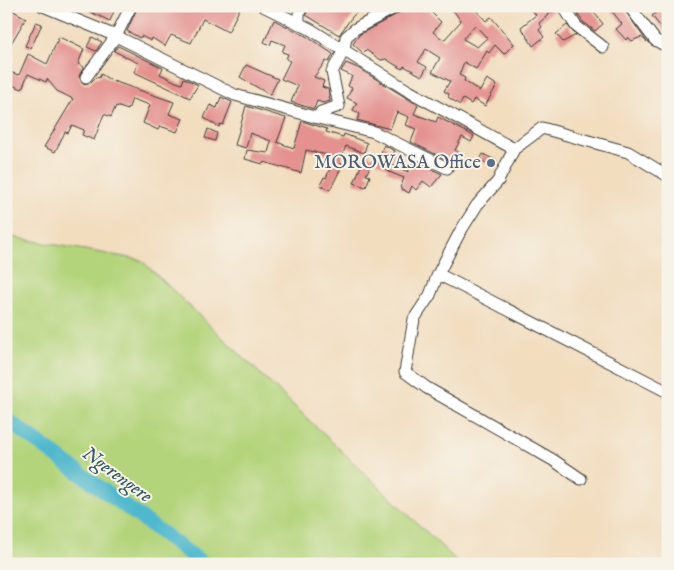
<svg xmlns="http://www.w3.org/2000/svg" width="674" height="570" font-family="'IM FELL English',serif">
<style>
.green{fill:#b4d47c;stroke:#68784c}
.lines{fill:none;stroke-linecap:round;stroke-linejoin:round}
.river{stroke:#50b8ce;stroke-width:15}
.building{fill:#e4918f;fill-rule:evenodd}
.minor-casing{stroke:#3c3934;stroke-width:13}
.minor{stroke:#fff;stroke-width:11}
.service-dot{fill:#5c6f8a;stroke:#f7f3e8;stroke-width:2}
.labels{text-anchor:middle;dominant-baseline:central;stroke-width:4;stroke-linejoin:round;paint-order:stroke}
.service-label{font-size:19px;fill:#4e5e75;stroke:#f7f3e8;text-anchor:end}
.water-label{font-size:20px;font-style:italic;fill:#315a63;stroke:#f7f3e8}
</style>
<rect width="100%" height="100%" fill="#f7f3e8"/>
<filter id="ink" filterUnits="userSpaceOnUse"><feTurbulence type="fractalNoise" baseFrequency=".02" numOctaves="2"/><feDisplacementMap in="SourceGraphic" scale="10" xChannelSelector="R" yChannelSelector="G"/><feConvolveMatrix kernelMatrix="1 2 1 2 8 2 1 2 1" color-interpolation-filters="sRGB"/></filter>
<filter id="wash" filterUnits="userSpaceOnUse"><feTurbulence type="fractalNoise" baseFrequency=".0096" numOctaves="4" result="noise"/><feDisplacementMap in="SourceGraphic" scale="20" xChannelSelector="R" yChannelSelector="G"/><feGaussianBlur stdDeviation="1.12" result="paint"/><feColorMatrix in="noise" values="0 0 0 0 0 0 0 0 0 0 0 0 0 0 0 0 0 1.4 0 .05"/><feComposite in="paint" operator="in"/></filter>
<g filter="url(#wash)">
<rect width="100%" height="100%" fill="#f2ddbf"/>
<path class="green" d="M6 236 141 260 460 564H6Z"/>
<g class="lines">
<path class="river" d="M6 419 204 564"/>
</g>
<g id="blocks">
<path class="building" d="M77 6H116L110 21Z
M138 6H241L228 32 203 19 191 43 171 35 165 46 152 38 151 41 141 36 140 38 127 31Z
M309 6H363L352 17 339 35 306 15Z
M411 6H425L441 22 433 32 444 40 461 21 450 6H472L486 21 491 17 514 44 504 54 495 45 489 53 487 51 476 69 464 62 459 75 465 78 464 81 480 91 487 79 497 85 485 106 474 99 471 104 463 99 460 105 448 97 449 94 444 91 450 81 432 72 440 58 426 49 418 62 427 67 422 76 404 66 402 69 386 59 381 60 366 50 363 53 353 44 359 35 404 10 405 12ZM475 25 487 38 477 47 463 39Z
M528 6H556V8L539 23 542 27 539 30 544 37 533 46 521 27 536 15Z
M572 6H589L603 24 595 31 582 21Z
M608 6H622L647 42 641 37 632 41 628 37 626 40 616 29 622 24Z
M664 6 668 11V36L652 16Z
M10 9 26 18 6 52V16Z
M274 20 306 36 333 54 329 62 326 61 314 77 324 81 322 87 328 89 330 101 323 103 317 101 314 109 291 102 298 86 281 79 290 61 286 59 288 54 282 52 285 45 272 40 270 45 264 42Z
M36 22 42 24 31 48 25 46Z
M567 25 576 35 563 42 556 34Z
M59 37 84 49 78 64 84 67 79 76 82 83 89 84 96 77 99 78 101 74 110 80 174 102 169 114 183 119 177 132 160 126 158 130 143 123 150 105 132 99 128 110 116 106 111 117 104 114 94 140 82 135 84 130 72 125 68 133 65 132 55 152 44 147 73 99 57 91 47 79 46 82 28 74 22 89 6 83V71L19 75 28 54 47 64Z
M92 37 102 42 96 51 87 47Z
M118 46 163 68 160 74 176 82 182 84 184 78 198 85 190 98 134 72 138 63 114 51Z
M346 63 358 68 418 105 414 114 436 122 438 117 474 136 471 142 462 137 455 150 459 153 456 159 452 156 449 161 411 142 416 129 406 125 409 117 397 112 390 129 357 120 360 114 353 110 357 103 347 98 352 88 348 86 352 76 341 71Z
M246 65 278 79 270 95 240 77Z
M221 97 232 102 223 125 220 124 219 127 204 118 210 105 217 108Z
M246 106 286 118 277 142 282 144 294 148 302 121 327 129 326 132 343 137 344 134 367 143 364 153 346 146 339 163 343 164 330 190 320 185 324 177 326 178 335 157 306 150 301 173 264 162 263 164 245 159 247 150 268 153 271 141 250 133 246 148 235 145Z
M208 129 217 133 215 141 205 138Z
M384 145 395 151 388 168 377 162Z
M366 153 374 158 366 175 370 176 366 187 354 183Z
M483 154 497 161 494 167 480 160Z
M413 160 442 174 431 187 423 181 416 190 412 186 409 193 400 188 404 178 387 171 390 164 408 172Z"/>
</g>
</g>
<g filter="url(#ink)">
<use href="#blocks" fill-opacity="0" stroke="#3c3934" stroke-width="1"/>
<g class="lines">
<defs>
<path id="minor" d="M43 6 116 36 235 95 318 118 321 112 339 106 332 72 344 50 346 37 355 29 398 6
M263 6 310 29 407 90 514 149 498 181 477 205 460 232 438 274 430 295 414 319 405 372 427 388 553 460 581 479
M563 6 576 26 603 47
M629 6 655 40 668 47
M299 24V14L302 6
M86 77 116 36 131 6
M318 118 374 132 447 168
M514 149 542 128 628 152 668 176
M438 274 668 392"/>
</defs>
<use href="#minor" class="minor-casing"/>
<use href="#minor" class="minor"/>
</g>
</g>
<circle class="service-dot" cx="491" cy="163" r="5"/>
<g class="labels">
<g class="service-label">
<text x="481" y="163">MOROWASA Office</text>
</g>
<g class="water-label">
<text transform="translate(117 475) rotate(36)">Ngerengere</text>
</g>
</g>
<rect width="674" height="570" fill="none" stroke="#f7f3e8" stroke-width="25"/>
</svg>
